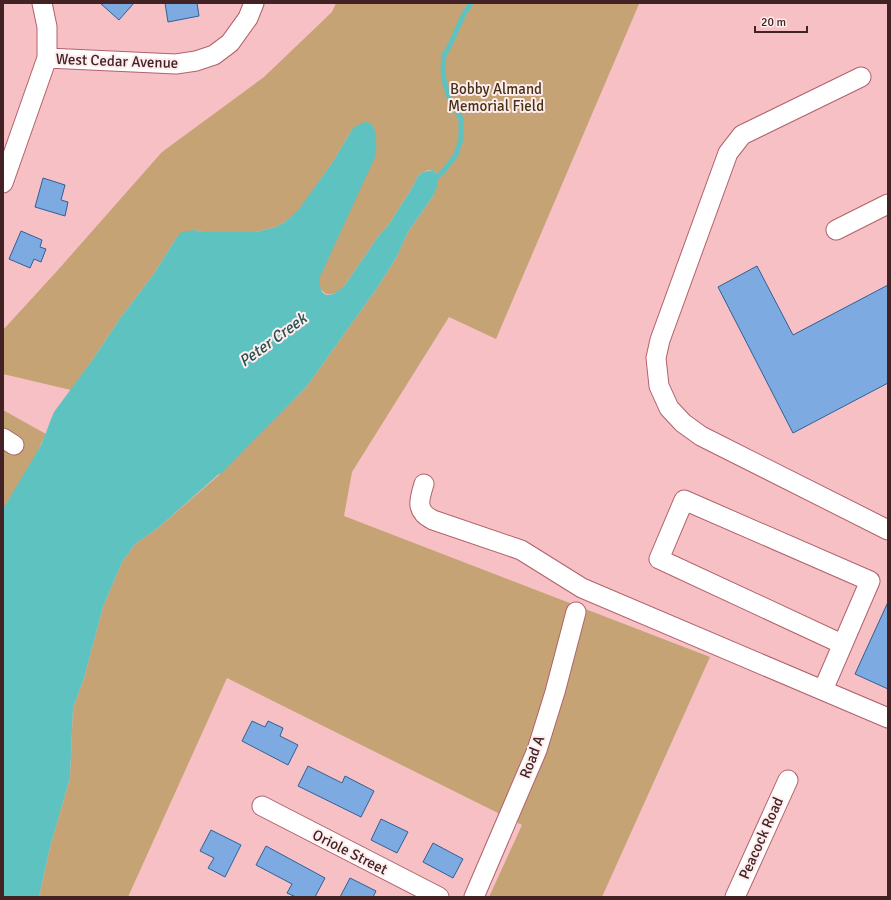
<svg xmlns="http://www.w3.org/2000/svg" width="891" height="900" font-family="Signika,sans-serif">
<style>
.green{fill:#c6a375}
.water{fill:#5ec2c0}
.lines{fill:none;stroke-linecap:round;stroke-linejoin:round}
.stream{stroke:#5ec2c0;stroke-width:5}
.building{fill:#7daae0;stroke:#315f96}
.minor-casing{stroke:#b1626b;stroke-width:21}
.minor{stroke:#fff;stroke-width:19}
.labels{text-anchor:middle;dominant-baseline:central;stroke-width:4;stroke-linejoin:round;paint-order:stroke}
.street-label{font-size:15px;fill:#432225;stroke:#ffeced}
.park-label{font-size:15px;fill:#463217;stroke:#ffeced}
.water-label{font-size:16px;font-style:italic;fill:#265352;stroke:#ffeced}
</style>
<rect width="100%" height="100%" fill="#f6c0c4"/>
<path class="green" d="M336 3H635L639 4 496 339 449 317 352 472 344 516 710 657 602 897H489L522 825 227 678 128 897H39L50 847 70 778 73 708 84 678 103 607 122 562 135 544 159 527 218 476 307 386 377 288 396 258 408 232 433 196 438 178 436 172 433 170H429L423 172 418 176 412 188 389 224 377 238 345 285C339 291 335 295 326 294L319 288V277L335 242 353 128 332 163 299 210 285 222 276 227 256 232H202L195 230 177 237 153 275 121 317 91 362 71 390 3 374V330L57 271 162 152 264 77 332 12Z
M3 410 46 434 3 522Z"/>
<path class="water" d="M365 122C379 122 376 146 376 155L320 277C318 301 332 298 345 285L377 238 389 224 412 188 418 176 423 172 433 170 436 172 438 178 437 187 433 196 408 232 396 258 377 288 307 386 221 474H219L159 527 135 544 122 562 103 607 84 678 73 708 70 778 50 847 39 897H3V509L41 445C46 434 49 423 54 412L91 362 121 317 153 275 177 237 182 232 195 230 202 232H256L276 227 285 222 299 209 332 163 353 128 358 125Z"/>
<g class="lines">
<path class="stream" d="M432 180 441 174 456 155 461 139V119L448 95 444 80 443 69 444 55 450 45 463 16 471 3"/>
</g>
<path class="building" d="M100 3H134L119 20Z
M165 3H197L199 16 168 22Z
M43 178 65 185 61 200 68 202 65 216 35 207Z
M21 231 42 240 40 247 46 249 41 262 34 259 30 268 9 259Z
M757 266 793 335 888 285V383L793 433 718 287Z
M888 602V689L855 674Z
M252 721 265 727 268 721 283 728 280 736 298 745 288 765 242 741Z
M308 766 342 783 345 776 374 791 361 817 298 786Z
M381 819 408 832 397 853 371 840Z
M211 830 241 845 225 877 208 868 214 858 200 851Z
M433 843 463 859 453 878 423 862Z
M266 846 325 878 315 897H296L287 893 292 884 256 865Z
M350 878 376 891 373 897H340Z"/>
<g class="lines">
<defs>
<path id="minor" d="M47 58 176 64 196 61 214 55 230 43 248 18 254 3
M861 77 742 135 728 153 660 340 656 358 659 386 669 408 683 423 701 436 888 530
M3 183 47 58V27L42 3
M836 230 888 204
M3 438 14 445
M424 484C419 500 415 511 433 520L521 550 582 588 888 718
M823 690 870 581 684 500 659 559 842 644
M262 806 439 897
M474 897 537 750 555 692 576 612
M735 897 788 780"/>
</defs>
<use href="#minor" class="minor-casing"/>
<use href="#minor" class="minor"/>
</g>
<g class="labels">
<g class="street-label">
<text transform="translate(117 61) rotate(2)">West Cedar Avenue</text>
<text transform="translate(532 757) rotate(-69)">Road A</text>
<text transform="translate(761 838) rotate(-66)">Peacock Road</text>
<text transform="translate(350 852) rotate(27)">Oriole Street</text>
</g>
<g class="park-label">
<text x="496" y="89">Bobby Almand<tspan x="496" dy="17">Memorial Field</tspan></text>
</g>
<g class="water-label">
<text transform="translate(273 340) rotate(-36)">Peter Creek</text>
</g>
</g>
<rect width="891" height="900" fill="none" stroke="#432225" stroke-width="8"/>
<path d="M755 26v6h52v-6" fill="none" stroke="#432225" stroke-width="2"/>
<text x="761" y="26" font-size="12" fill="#432225" stroke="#ffeced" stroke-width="3" paint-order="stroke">20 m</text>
</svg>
